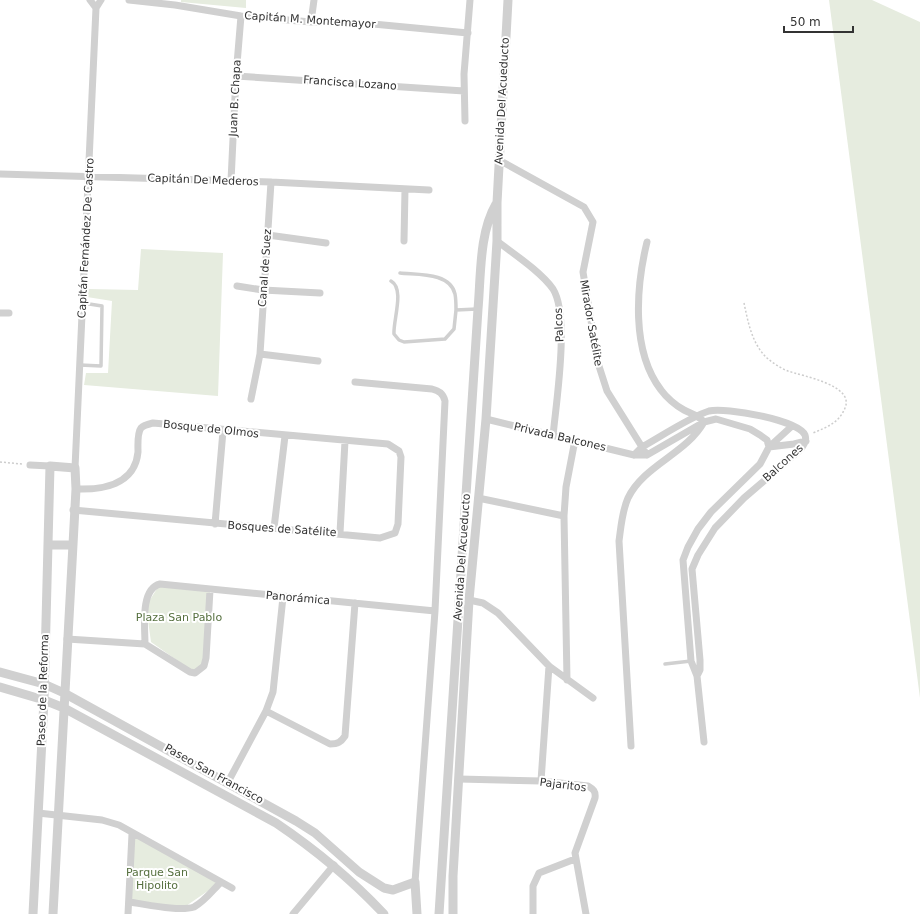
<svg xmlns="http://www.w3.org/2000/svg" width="920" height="914" font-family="'DejaVu Sans',sans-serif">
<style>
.green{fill:#e6ecdf}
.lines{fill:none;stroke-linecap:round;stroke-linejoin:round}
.path{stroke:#cdcdcd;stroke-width:1.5;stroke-dasharray:2 2;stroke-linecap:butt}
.service{stroke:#d0d0d0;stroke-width:3.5}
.minor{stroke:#d0d0d0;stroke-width:7}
.tertiary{stroke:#d0d0d0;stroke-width:9}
.labels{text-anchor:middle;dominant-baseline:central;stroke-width:4;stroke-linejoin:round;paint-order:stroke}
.street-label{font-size:11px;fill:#333;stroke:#fff}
.park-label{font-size:11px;fill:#56703f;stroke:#fff}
</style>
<rect width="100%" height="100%" fill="#fff"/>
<path class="green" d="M181 0H246V8L181 2Z
M829 0H872L920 22V698Z
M141 249 223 253 218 396 84 385 86 373H108L112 301 87 297 88 289 138 290Z
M160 584 210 590 206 658 195 673 151 642 146 606Z
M132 834 221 882 183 908 129 902Z"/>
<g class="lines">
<path class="path" d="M744 303C748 322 752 344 767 358 773 363 780 368 788 371 802 376 855 385 845 408 839 423 827 427 813 433
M0 462 22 464"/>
<path class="service" d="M400 273C417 275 450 272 455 294 456 299 456 304 456 310
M391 281C405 289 393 320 394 334L399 340 404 342 445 339 454 329 456 310 477 309
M80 365 101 366 102 306 83 303
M665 664 691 661"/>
<path class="minor" d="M90 0 96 8
M129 0 175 5 241 16 311 22 373 24 468 33
M311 22 314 0
M236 76 464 91
M465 121 464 74 470 0
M499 160 584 207 593 222 583 272 598 363 607 391 647 455
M0 174 271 182 429 190
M231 181 236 76 241 16
M268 235 326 243
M404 241 405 189
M497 241C514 254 541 272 553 289 570 316 556 403 553 436
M237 286 263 290 320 293
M0 313H9
M260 354 318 361
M355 382 432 389C439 391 443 393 445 401L435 611 415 882
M251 399 260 354 271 182
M486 419 634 455H647L704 422 716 419 750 429 760 435 767 440 769 447 794 444 806 441
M634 455 642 447C660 437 690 417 709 411 726 407 798 420 805 435 807 441 804 444 801 449L744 498 715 528 698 555 692 569 700 660V670L697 676
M30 465 50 466
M75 468 96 8 101 0
M478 498 564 516
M73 510 380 538 395 533 398 524 401 457 399 451 388 444 153 423C149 424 144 425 141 428 137 433 138 446 138 452 135 485 102 490 76 489
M215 524 223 431
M274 528 285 436
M340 533 345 441
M469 600 483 603 498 613 549 666 593 698
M67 639 145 644 190 672 195 673 204 666 206 658 210 590
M145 644C145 627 140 589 160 584L435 611
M567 680 564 516 566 487 575 440
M266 711 330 744C338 744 341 742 345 736L355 603
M704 742 697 676 691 661 683 560 688 547 698 529 711 512 760 464 769 447 792 426
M631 746 619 541C621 527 622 511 628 498 644 465 686 454 704 422 698 415 692 414 684 410 676 406 666 397 661 390 631 351 636 287 647 242
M459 779 541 781 588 786C593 789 596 791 595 798L575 853 586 914
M541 781 549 666
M228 782 266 711 273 692 283 597
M38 813 102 820 119 825 232 888
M129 902C145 904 179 912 194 907 204 902 213 890 221 882
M128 914 132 834
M293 914 334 865
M533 914V886L539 873 575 859"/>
<path class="tertiary" d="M48 545H72
M0 672 44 684 64 693 296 821 315 833 359 872 384 888 393 890 415 882 417 914
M0 687 44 700 64 708 276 823C316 850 351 879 384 914
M33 914 44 700 50 466 75 468 76 489 53 914
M439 914 478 309C481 276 479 233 496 204
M453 914V876L469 600 486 419 497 241V203L508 0"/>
</g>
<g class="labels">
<g class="street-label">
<text transform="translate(310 20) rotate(4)">Capitán M. Montemayor</text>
<text transform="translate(350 83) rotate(4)">Francisca Lozano</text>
<text transform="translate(235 98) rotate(-87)">Juan B. Chapa</text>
<text transform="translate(502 101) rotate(-87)">Avenida Del Acueducto</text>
<text transform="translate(203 180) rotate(2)">Capitán De Mederos</text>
<text transform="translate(86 238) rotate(-87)">Capitán Fernández De Castro</text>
<text transform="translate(265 268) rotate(-86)">Canal de Suez</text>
<text transform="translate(591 323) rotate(80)">Mirador Satélite</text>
<text transform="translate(559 325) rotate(-93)">Palcos</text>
<text transform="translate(211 429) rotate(6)">Bosque de Olmos</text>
<text transform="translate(560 437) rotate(13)">Privada Balcones</text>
<text transform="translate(783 463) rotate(-42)">Balcones</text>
<text transform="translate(282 529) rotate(4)">Bosques de Satélite</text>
<text transform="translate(462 557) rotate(-86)">Avenida Del Acueducto</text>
<text transform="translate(298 598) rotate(5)">Panorámica</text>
<text transform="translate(43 690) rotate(-88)">Paseo de la Reforma</text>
<text transform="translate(214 774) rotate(29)">Paseo San Francisco</text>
<text transform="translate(563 785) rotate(7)">Pajaritos</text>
</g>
<g class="park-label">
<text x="179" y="617">Plaza San Pablo</text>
<text x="157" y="872">Parque San<tspan x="157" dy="13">Hipolito</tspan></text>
</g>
</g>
<path d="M784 26v6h69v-6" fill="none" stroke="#333333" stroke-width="2"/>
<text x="790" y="26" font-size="12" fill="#333333" stroke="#ffffff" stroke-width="3" paint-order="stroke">50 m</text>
</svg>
